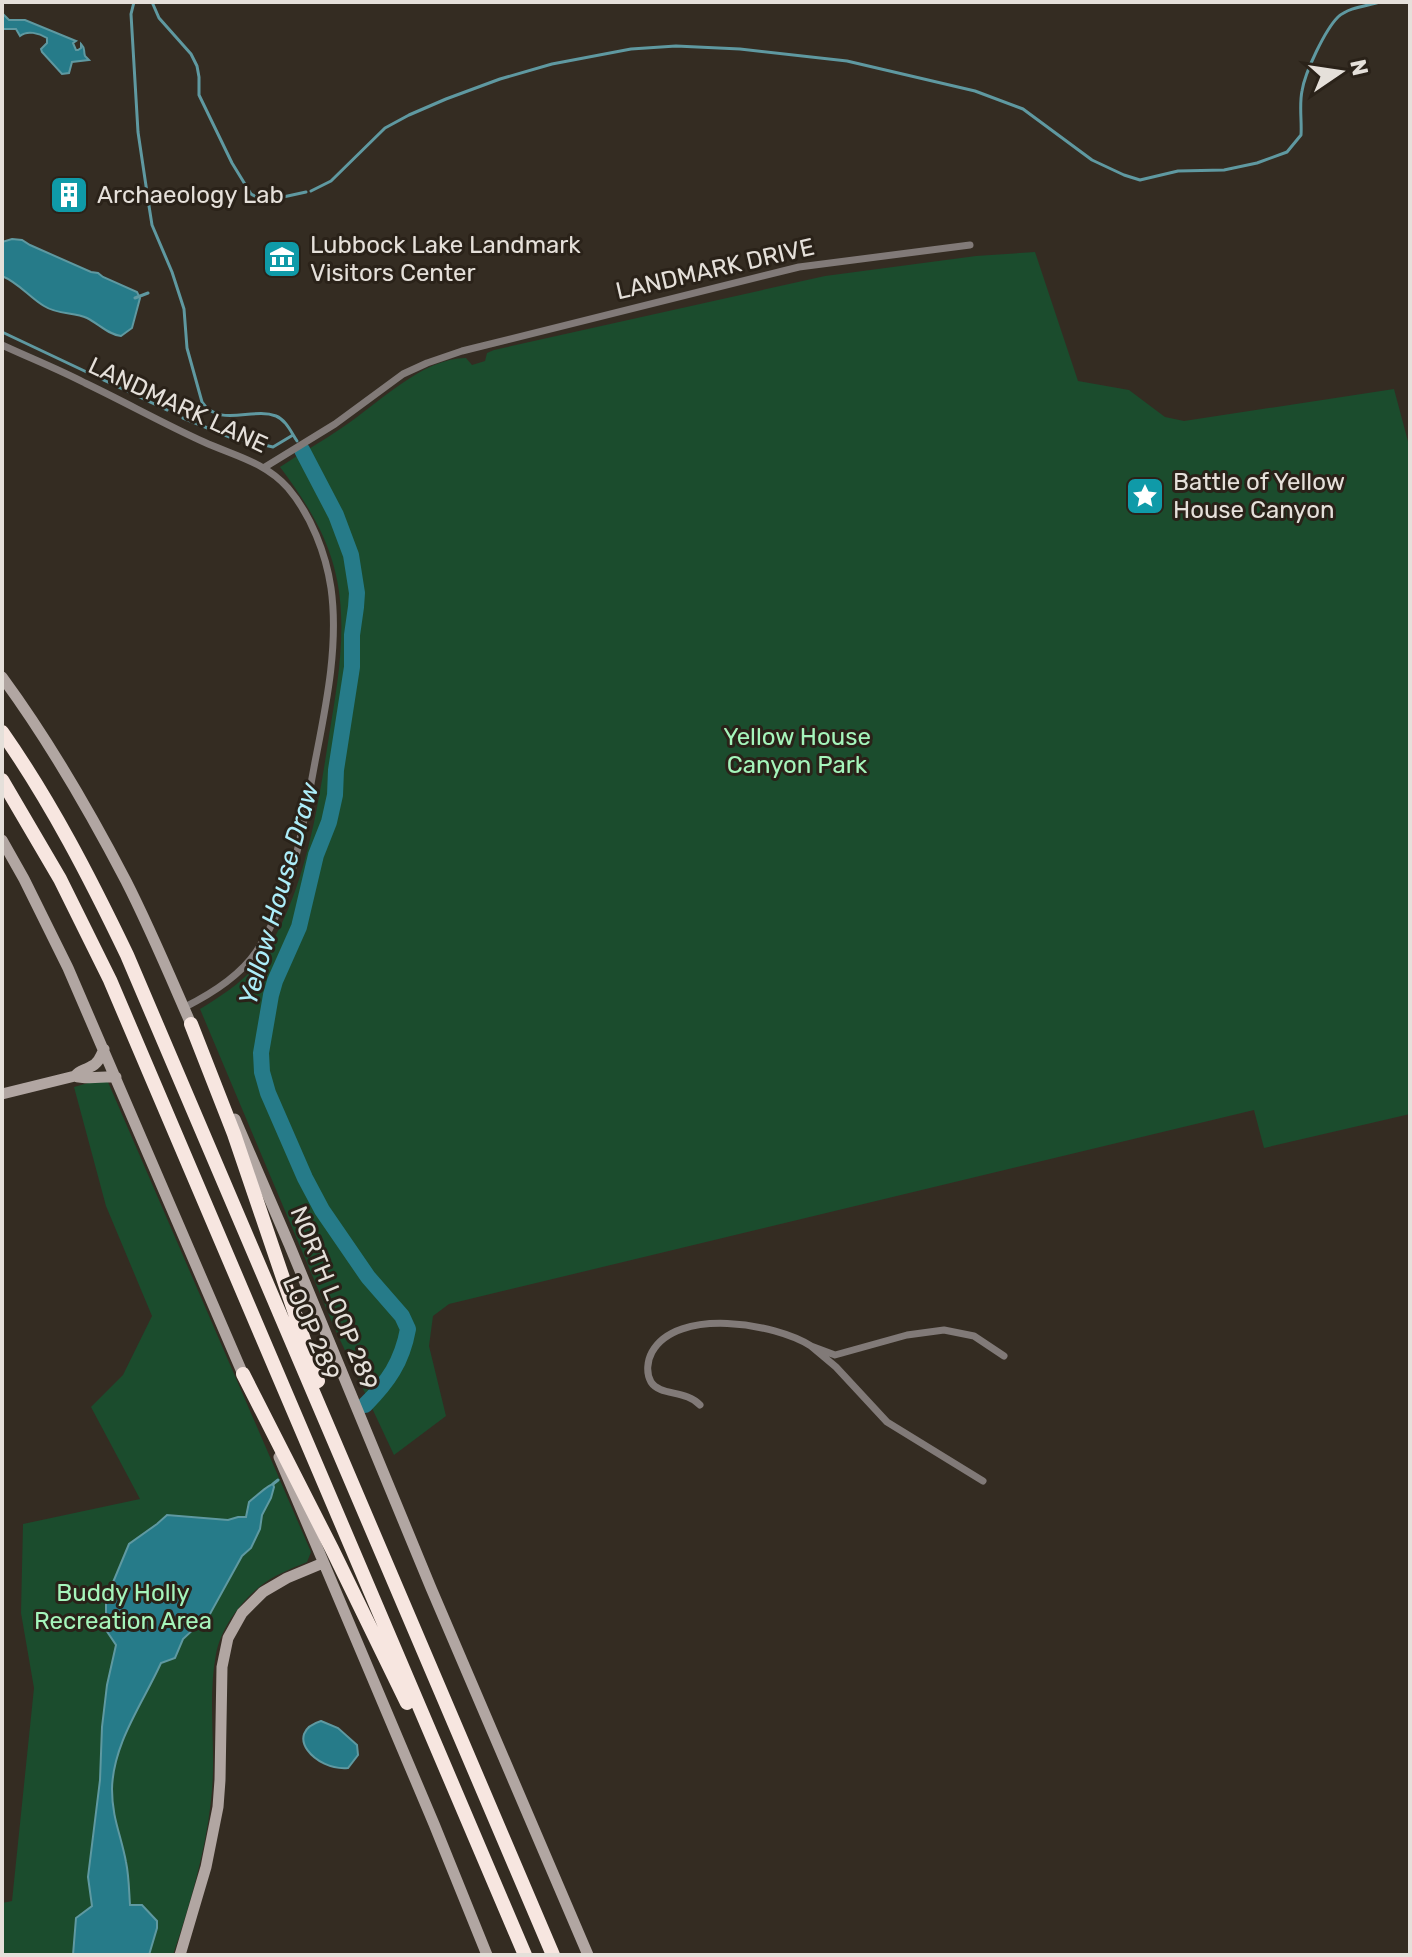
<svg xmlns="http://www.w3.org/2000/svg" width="1412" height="1957" font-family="Rubik,sans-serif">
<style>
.green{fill:#1b4c2d}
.water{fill:#267b89;stroke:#5f99a1;stroke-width:2}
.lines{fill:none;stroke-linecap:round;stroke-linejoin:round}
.stream{stroke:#5f99a1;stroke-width:3}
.river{stroke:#267b89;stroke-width:16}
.street{stroke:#817a78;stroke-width:7}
.secondary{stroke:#b1a6a2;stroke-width:11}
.highway{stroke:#f7e6e0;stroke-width:14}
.labels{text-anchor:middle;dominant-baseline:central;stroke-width:6;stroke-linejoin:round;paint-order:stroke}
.poi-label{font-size:24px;fill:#e5e0da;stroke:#2a2219;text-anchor:start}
.street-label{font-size:24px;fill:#e5e0da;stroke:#2a2219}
.park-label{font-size:24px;fill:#a5f5bb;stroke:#2a2219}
.water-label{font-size:26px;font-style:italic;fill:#acedf9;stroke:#2a2219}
</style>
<rect width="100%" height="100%" fill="#342c22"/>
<path class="green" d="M1035 252 1078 381 1129 390 1165 417 1184 421 1394 389 1410 449V1114L1264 1148 1254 1110 449 1304 433 1316 429 1346 446 1416 394 1455 334 1327 200 1009C223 995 248 979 264 955 305 894 318 807 329 736 338 681 349 622 334 567 324 529 303 498 280 467 301 453 323 441 343 427 378 404 422 358 466 358L472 365 485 361 487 353 494 350 825 276 976 256Z
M99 1080 108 1082 311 1552 307 1562C290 1569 272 1576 258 1588 239 1604 221 1628 216 1654 207 1702 217 1752 211 1801 205 1854 190 1904 173 1955H2V1903L12 1901 34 1688 21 1613 23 1524 140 1499 91 1407 123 1375 152 1316 106 1206 74 1087Z"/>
<path class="water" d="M2 13 9 20H25L76 41 73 43 76 50H78L81 48V44C86 49 83 50 85 56L89 60 72 62 69 73 62 74 42 52 41 49 47 43V38C39 33 27 30 20 36L16 29H2Z
M12 239 22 240 30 245 91 272 98 273 103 277 137 292 140 298 132 328 121 336C107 334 99 324 87 318 74 312 58 315 44 306 29 297 19 283 2 276V242Z
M273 1484 274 1487 271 1498 262 1515 260 1529 251 1548 242 1556 210 1614 183 1639 175 1658 161 1663C143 1703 113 1743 112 1789 112 1818 121 1835 126 1862 129 1876 129 1891 130 1905H142L157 1921V1928L149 1955H73L76 1918 92 1906 88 1877 100 1780 102 1727 107 1685 116 1645 106 1630V1599L129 1544 157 1524 167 1515 228 1520 238 1517H246L249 1502C254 1498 268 1485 273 1484Z
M321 1721 338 1728 357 1745 358 1755 348 1768C315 1771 282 1733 321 1721Z"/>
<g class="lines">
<path class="stream" d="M134 2 131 14 138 132 149 206 152 225 172 272 184 309 187 348 202 402C219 428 252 407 276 416 286 420 291 432 297 441
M152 2 159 18 191 54 197 66 199 77V95L232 163 251 194 260 199H274L306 192
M311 191 331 181 385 128 409 115 446 99 500 79 552 64 631 49 676 46 740 49 847 61 975 91 1023 109 1092 160 1124 175 1140 180 1178 171 1224 170 1257 163 1287 152 1301 135C1302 121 1299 105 1302 91 1305 72 1325 30 1338 17 1349 7 1367 6 1380 2
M135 298 148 293
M2 332 167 410
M183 418 232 438 273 447 293 435
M273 1484 278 1480"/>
<path class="river" d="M302 450 336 515 351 555 357 593 356 607 352 635V667L336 770 335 795 329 822 316 855 299 927 275 981 271 995 261 1053 262 1072 268 1093 305 1178 322 1210 368 1277 402 1316 408 1329C402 1362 388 1382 365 1405"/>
<path class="street" d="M2 345C30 358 58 369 85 383 125 402 164 424 204 442 235 456 265 462 288 488 311 515 326 554 331 588 339 645 326 706 315 762 303 826 293 897 256 952 239 977 211 994 185 1007
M265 467 335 424 403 374 427 363 462 351 799 267 970 245
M700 1405C686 1390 660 1396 651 1382 646 1373 647 1361 652 1352 677 1307 775 1323 811 1346
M983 1481 887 1422 836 1367 811 1346 835 1355 907 1335 944 1330 974 1336 1004 1356"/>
<path class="secondary" d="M2 677C49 741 89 810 126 881 151 930 172 981 194 1031
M2 840 24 879 68 968 245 1379
M75 1076C80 1070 83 1071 90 1067 98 1064 101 1056 104 1049
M2 1094 75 1076C86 1080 104 1076 116 1077
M235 1119 289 1244 431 1588 588 1955
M279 1457 434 1824 487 1955
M180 1955 206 1867 218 1807 220 1780 222 1667 228 1638 242 1613 263 1592 287 1578 323 1563"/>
<path class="highway" d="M2 732C51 802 90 878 127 955L553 1955
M2 780 60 879 110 980 525 1955
M191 1024 234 1134 318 1381
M243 1374 332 1549 407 1703"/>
</g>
<defs>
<symbol id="building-square" viewBox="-11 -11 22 22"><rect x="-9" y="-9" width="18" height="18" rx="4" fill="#0f9aa8" stroke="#2a2219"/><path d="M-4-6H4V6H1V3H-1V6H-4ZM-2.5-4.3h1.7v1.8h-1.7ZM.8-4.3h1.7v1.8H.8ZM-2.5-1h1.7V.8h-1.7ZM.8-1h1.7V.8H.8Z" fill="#fff"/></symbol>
<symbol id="museum-square" viewBox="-11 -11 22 22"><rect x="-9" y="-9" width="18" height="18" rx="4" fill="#0f9aa8" stroke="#2a2219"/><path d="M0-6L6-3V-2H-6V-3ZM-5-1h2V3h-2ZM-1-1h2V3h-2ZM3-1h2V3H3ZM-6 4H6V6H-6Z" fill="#fff"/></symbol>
<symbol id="sight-square" viewBox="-11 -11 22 22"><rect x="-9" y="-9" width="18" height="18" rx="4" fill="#0f9aa8" stroke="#2a2219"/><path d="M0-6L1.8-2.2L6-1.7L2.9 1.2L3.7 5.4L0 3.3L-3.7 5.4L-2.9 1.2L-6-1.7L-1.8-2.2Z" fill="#fff"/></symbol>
</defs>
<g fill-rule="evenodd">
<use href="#building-square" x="47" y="173" width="44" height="44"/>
<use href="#museum-square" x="260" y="237" width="44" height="44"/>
<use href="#sight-square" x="1123" y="474" width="44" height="44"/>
</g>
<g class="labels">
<g class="poi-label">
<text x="97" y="195">Archaeology Lab</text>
<text x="310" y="245">Lubbock Lake Landmark<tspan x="310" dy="28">Visitors Center</tspan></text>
<text x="1173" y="482">Battle of Yellow<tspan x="1173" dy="28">House Canyon</tspan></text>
</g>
<g class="street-label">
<text transform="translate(715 269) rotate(-13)">LANDMARK DRIVE</text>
<text transform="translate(178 405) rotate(25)">LANDMARK LANE</text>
<text transform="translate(334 1298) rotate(68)">NORTH LOOP 289</text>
<text transform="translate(311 1328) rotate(67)">LOOP 289</text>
</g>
<g class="park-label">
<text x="797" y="737">Yellow House<tspan x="797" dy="28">Canyon Park</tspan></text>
<text x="123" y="1593">Buddy Holly<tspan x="123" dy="28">Recreation Area</tspan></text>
</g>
<g class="water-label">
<text transform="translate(279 894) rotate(-74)">Yellow House Draw</text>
</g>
</g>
<rect width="1412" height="1957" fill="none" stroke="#e5e0da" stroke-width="8"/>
<g transform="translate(1340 72) rotate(77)" stroke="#2a2219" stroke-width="6" paint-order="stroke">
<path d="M0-6L14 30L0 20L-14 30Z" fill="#e5e0da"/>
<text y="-12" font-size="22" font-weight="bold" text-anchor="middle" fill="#e5e0da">N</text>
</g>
</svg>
